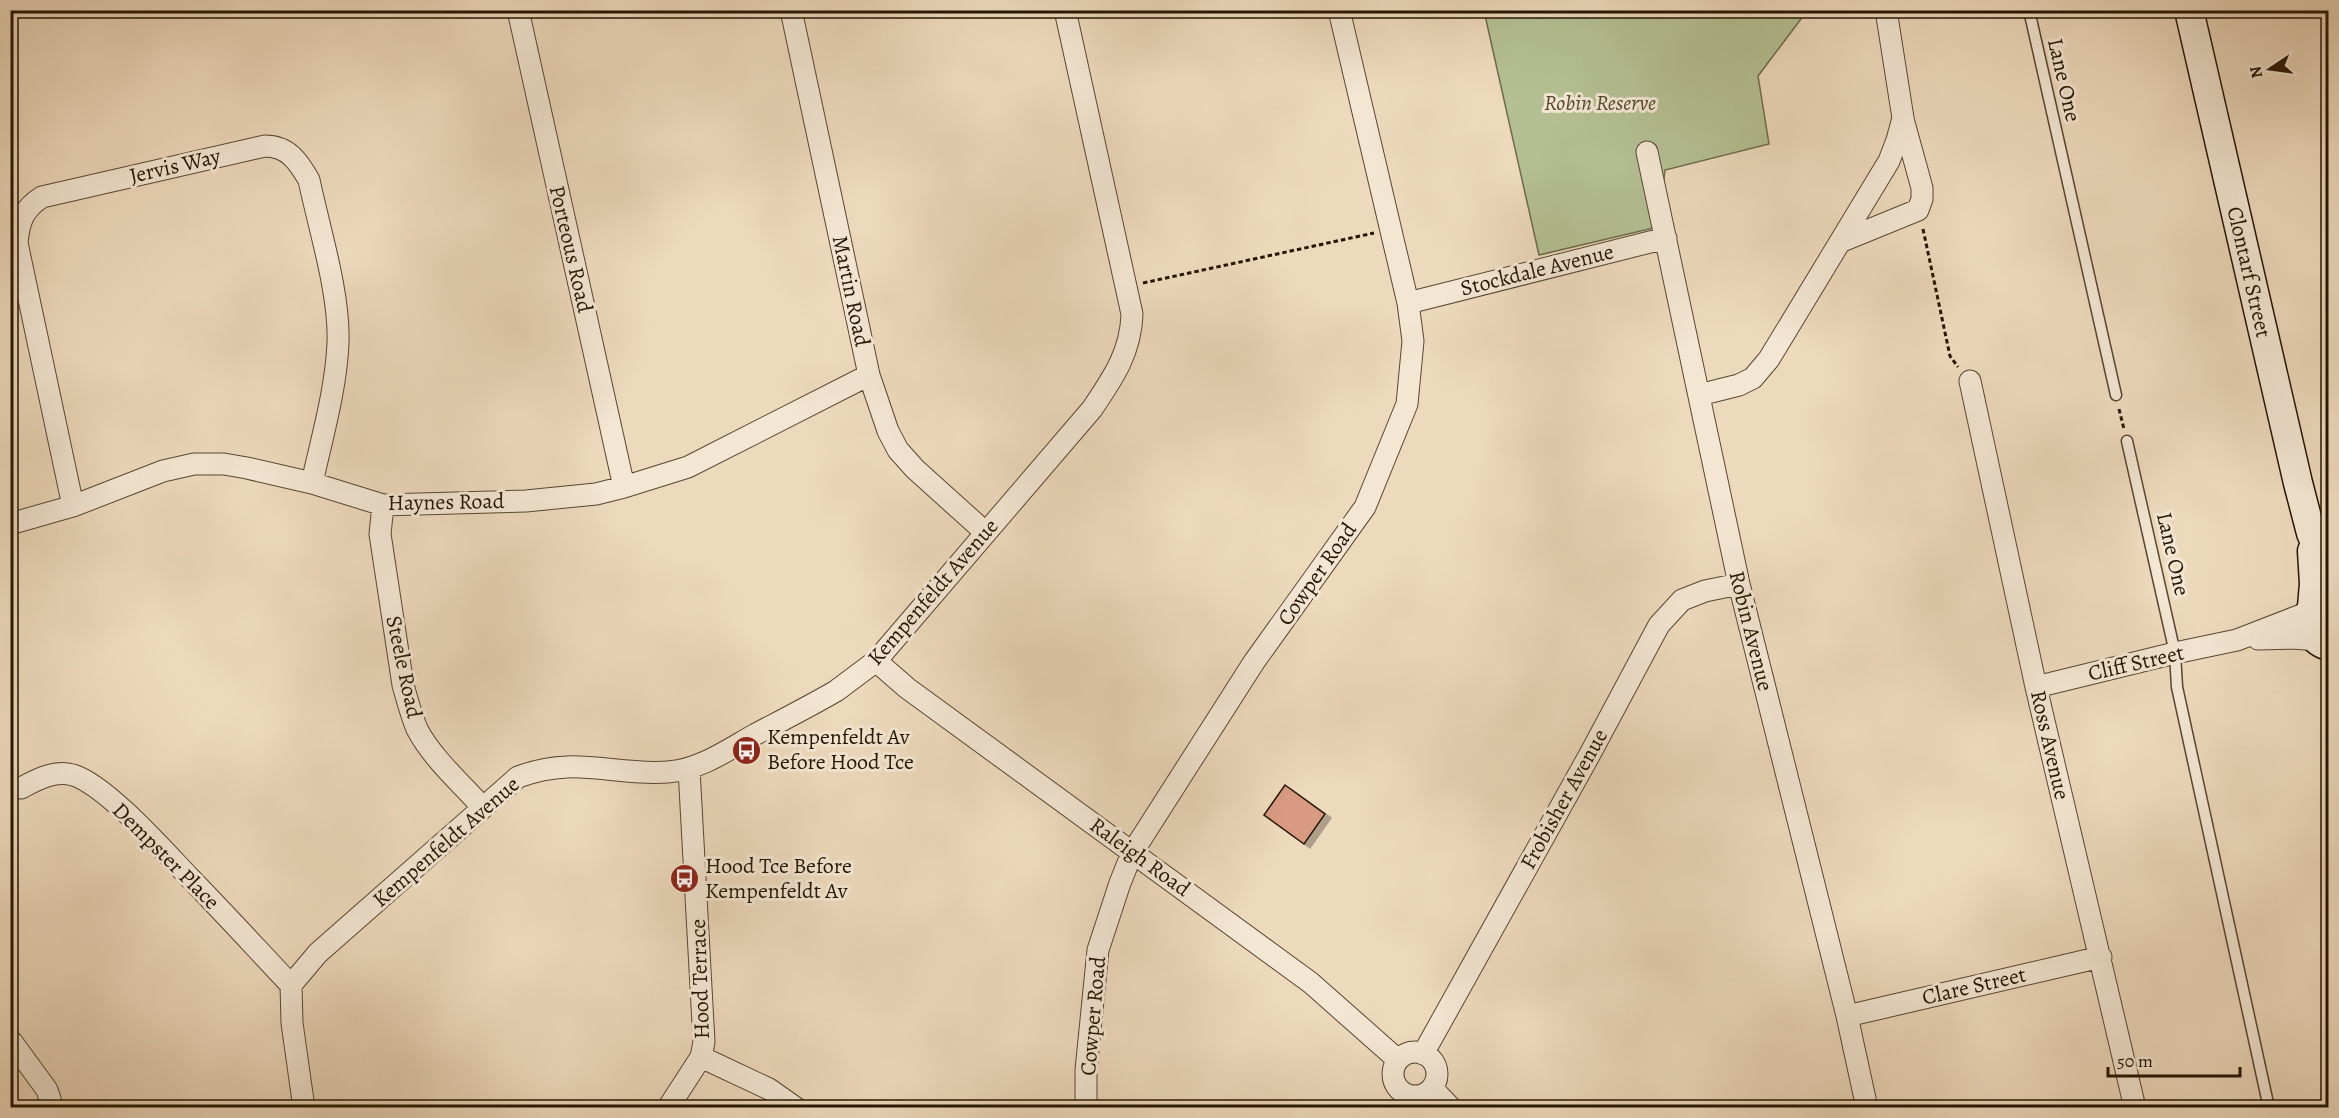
<svg xmlns="http://www.w3.org/2000/svg" width="2339" height="1118" font-family="Alegreya,serif">
<style>
.green{fill:#b4c093;stroke:#6c6b4b;stroke-width:1.5}
.building{fill:#d89a81;stroke:#251603;stroke-width:1.5;filter:url(#shadow)}
.lines{fill:none;stroke-linecap:round;stroke-linejoin:round}
.lane-casing{stroke:#574731;stroke-width:13}
.street-casing{stroke:#574731;stroke-width:23}
.secondary-casing{stroke:#251603;stroke-width:31}
.path{stroke:#251603;stroke-width:3;stroke-dasharray:4.5 3;stroke-linecap:butt}
.lane{stroke:#f3e6d3;stroke-width:10}
.street{stroke:#f3e6d3;stroke-width:21}
.secondary{stroke:#f3e6d3;stroke-width:28}
.labels{text-anchor:middle;dominant-baseline:central;stroke-width:6;stroke-linejoin:round;paint-order:stroke}
.street-label{font-size:22px;fill:#251603;stroke:#f3e6d3}
.park-label{font-size:22px;font-style:italic;fill:#50492e;stroke:#f3e6d3}
.poi-label{font-size:22px;fill:#251603;stroke:#f3e6d3;text-anchor:start}
</style>
<defs>
<filter id="shadow"><feDropShadow dx="6" dy="4" stdDeviation="0" flood-color="#0004"/></filter>
</defs>
<rect width="100%" height="100%" fill="#edd9bc"/>
<filter id="stains"><feTurbulence type="fractalNoise" baseFrequency=".00333" numOctaves="4"/><feColorMatrix values="0 0 0 0 .2 0 0 0 0 .09 0 0 0 0 .02 0 0 0 .5 -.17"/></filter>
<radialGradient id="worn" r=".72"><stop offset=".6" stop-color="#630" stop-opacity="0"/><stop offset="1" stop-color="#630" stop-opacity=".3"/></radialGradient>
<path class="green" d="M1484 11H1807L1758 76 1769 144 1665 170 1658 227 1539 255Z"/>
<path class="building" d="M1285 785 1325 814 1304 844 1264 815Z"/>
<g class="lines">
<defs>
<path id="lane" d="M2029 10 2116 395
M2127 441 2175 653 2177 687 2269 1108"/>
<path id="street" d="M518 10 624 487
M791 10 869 375 888 431 898 450 915 469 986 533
M1647 152 1739 584 1847 1016 1867 1108
M1842 241 1918 210 1922 199V188L1903 119
M1408 303 1666 238
M1970 381 2036 687 2135 1108
M1699 395 1739 385 1753 378 1769 359 1889 161 1897 140 1903 118 1886 10
M383 505 380 534 403 685C407 699 411 715 417 729 432 758 461 783 482 807
M73 506 17 243C19 222 23 209 42 197L265 146C288 146 298 161 309 180 319 228 340 294 338 343 336 390 322 437 312 483
M10 524 73 506 163 471 194 464H224L247 468 312 483 383 505 526 501 596 494 624 487 688 467 869 375
M2258 639 2293 638 2317 640
M876 661 907 688 1311 983 1398 1060
M2036 687 2175 653 2237 640 2309 612
M21 788C38 779 54 770 73 775 106 785 165 852 190 878 224 913 257 949 291 985
M1847 1016 2101 957
M12 1042 47 1090 53 1108
M1393 1074a22 22 0 1 1 44 0a22 22 0 1 1-44 0Z
M1423 1054 1590 754 1659 625 1682 600 1705 591 1739 584
M701 1057 769 1089 796 1108
M1432 1088 1451 1108
M304 1108 292 1023 291 985 318 953 518 777C576 755 612 776 668 772 700 770 729 749 756 734 783 720 810 706 836 691L876 661 1092 409C1113 378 1131 352 1132 314L1065 10
M668 1108 701 1057 704 1042 689 769
M1086 1108V1070L1098 950 1120 883 1132 853 1254 662 1365 507 1407 404 1413 341 1408 303 1339 10"/>
<path id="secondary" d="M2189 10 2298 483 2311 533 2328 575
M2326 597 2312 607C2304 624 2310 640 2328 646
M2312 607 2314 584 2312 551"/>
</defs>
<use href="#lane" class="lane-casing"/>
<use href="#street" class="street-casing"/>
<use href="#secondary" class="secondary-casing"/>
<path class="path" d="M1923 229 1950 356 1958 367
M1143 283 1374 233
M2119 409 2124 429"/>
<use href="#lane" class="lane"/>
<use href="#street" class="street"/>
<use href="#secondary" class="secondary"/>
</g>
<defs>
<symbol id="bus-disc" viewBox="-11 -11 22 22"><circle r="9.5" fill="#8f2418" stroke="#f3e6d3"/><path d="M-5-6H5V4H4V6H2V4H-2V6H-4V4H-5ZM-3.5-4V0h7V-4ZM-3.5 1.2v1.5H-2V1.2ZM2 1.2v1.5H3.5V1.2Z" fill="#fff"/></symbol>
</defs>
<g fill-rule="evenodd">
<use href="#bus-disc" x="730" y="734" width="33" height="33"/>
<use href="#bus-disc" x="668" y="862" width="33" height="33"/>
</g>
<g class="labels">
<g class="street-label">
<text transform="translate(2064 80) rotate(77)">Lane One</text>
<text transform="translate(175 166) rotate(-13)">Jervis Way</text>
<text transform="translate(571 249) rotate(77)">Porteous Road</text>
<text transform="translate(1537 270) rotate(-14)">Stockdale Avenue</text>
<text transform="translate(2249 272) rotate(77)">Clontarf Street</text>
<text transform="translate(851 291) rotate(78)">Martin Road</text>
<text transform="translate(446 502) rotate(-1)">Haynes Road</text>
<text transform="translate(2173 554) rotate(77)">Lane One</text>
<text transform="translate(1317 574) rotate(-55)">Cowper Road</text>
<text transform="translate(933 592) rotate(-49)">Kempenfeldt Avenue</text>
<text transform="translate(1751 631) rotate(76)">Robin Avenue</text>
<text transform="translate(2136 663) rotate(-13)">Cliff Street</text>
<text transform="translate(404 667) rotate(78)">Steele Road</text>
<text transform="translate(2050 745) rotate(77)">Ross Avenue</text>
<text transform="translate(1564 799) rotate(-61)">Frobisher Avenue</text>
<text transform="translate(446 842) rotate(-41)">Kempenfeldt Avenue</text>
<text transform="translate(166 856) rotate(45)">Dempster Place</text>
<text transform="translate(1140 857) rotate(36)">Raleigh Road</text>
<text transform="translate(700 979) rotate(-92)">Hood Terrace</text>
<text transform="translate(1974 986) rotate(-13)">Clare Street</text>
<text transform="translate(1093 1016) rotate(-85)">Cowper Road</text>
</g>
<g class="park-label">
<text x="1600" y="103">Robin Reserve</text>
</g>
<g class="poi-label">
<text x="767" y="737">Kempenfeldt Av<tspan x="767" dy="25">Before Hood Tce</tspan></text>
<text x="705" y="866">Hood Tce Before<tspan x="705" dy="25">Kempenfeldt Av</tspan></text>
</g>
</g>
<rect width="2339" height="1118" fill="none" stroke="#edd9bc" stroke-width="36"/>
<rect x="12" y="12" width="2315" height="1094" fill="none" stroke="#251603" stroke-width="3"/>
<rect x="18" y="18" width="2303" height="1082" fill="none" stroke="#251603" stroke-width="1.5"/>
<g transform="translate(2270 69) rotate(257)" stroke="#f3e6d3" stroke-width="4.5" paint-order="stroke">
<path d="M0-4.5L10 22L0 15L-10 22Z" fill="#251603"/>
<text y="-9" font-size="16" font-weight="bold" text-anchor="middle" fill="#251603">N</text>
</g>
<path d="M2108 1067v9h132v-9" fill="none" stroke="#251603" stroke-width="3"/>
<text x="2117" y="1067" font-size="18" fill="#251603" stroke="#f3e6d3" stroke-width="4.5" paint-order="stroke">50 m</text>
<rect width="100%" height="100%" filter="url(#stains)"/>
<rect width="100%" height="100%" fill="url(#worn)"/>
</svg>
